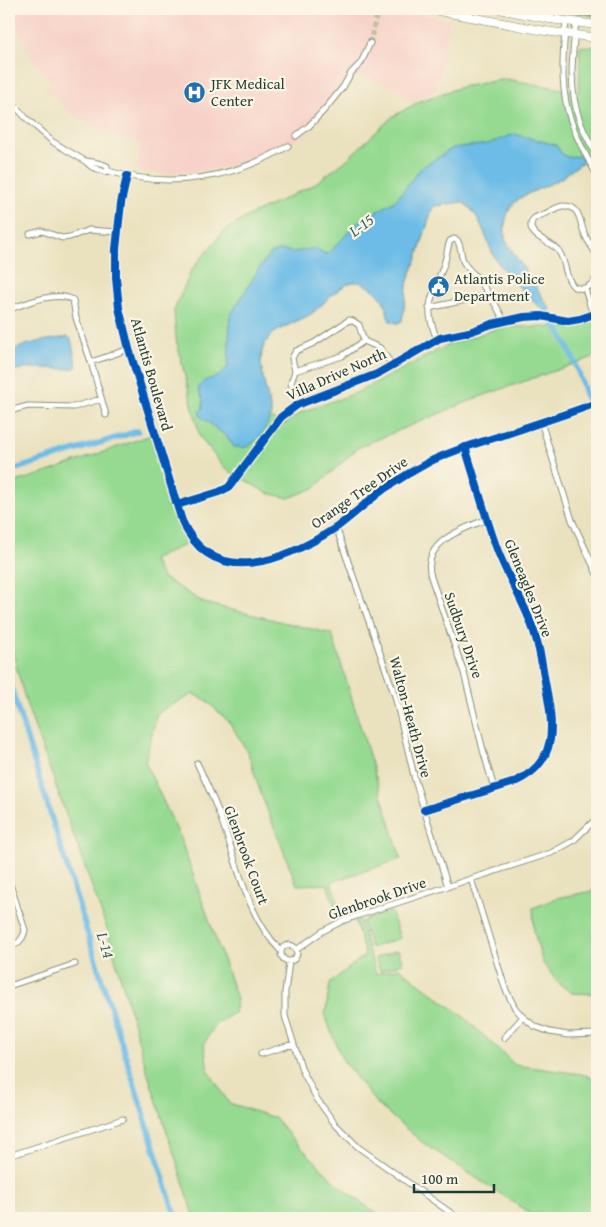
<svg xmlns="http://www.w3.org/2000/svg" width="606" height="1227" font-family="'Gentium Book Plus',serif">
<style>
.built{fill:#f7d1c7}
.green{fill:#96da92;stroke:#5a8c63}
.forest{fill:#78ba7c;stroke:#4c7c58}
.water{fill:#6cbce7;stroke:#467c8e}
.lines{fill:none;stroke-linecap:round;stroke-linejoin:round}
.canal{stroke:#6cbce7;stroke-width:5.5}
.street-tunnel{stroke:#c1c1a3;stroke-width:5;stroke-dasharray:5 2.5;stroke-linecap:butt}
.street-casing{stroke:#84907a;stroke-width:7}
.secondary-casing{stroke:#84907a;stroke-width:9}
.street{stroke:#fff;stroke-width:5}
.secondary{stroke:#fff;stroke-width:8}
.cycleway-casing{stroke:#fcf5e5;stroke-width:11}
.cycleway{stroke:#0057b8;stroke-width:8}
.labels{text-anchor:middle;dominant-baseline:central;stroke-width:4.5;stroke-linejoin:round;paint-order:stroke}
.poi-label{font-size:15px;fill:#1f3d34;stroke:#fcf5e5;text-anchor:start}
.street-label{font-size:15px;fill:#1f3d34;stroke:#fcf5e5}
.water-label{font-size:16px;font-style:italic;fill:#325d61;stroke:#fcf5e5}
</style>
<rect width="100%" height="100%" fill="#fcf5e5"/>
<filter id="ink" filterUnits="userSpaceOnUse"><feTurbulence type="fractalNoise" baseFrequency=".02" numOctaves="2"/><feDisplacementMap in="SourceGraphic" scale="10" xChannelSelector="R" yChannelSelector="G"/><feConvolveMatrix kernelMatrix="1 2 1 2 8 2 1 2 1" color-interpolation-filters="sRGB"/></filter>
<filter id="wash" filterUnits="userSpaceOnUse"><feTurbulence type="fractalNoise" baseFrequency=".0096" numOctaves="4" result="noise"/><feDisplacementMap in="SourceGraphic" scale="20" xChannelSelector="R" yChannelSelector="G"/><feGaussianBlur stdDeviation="1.12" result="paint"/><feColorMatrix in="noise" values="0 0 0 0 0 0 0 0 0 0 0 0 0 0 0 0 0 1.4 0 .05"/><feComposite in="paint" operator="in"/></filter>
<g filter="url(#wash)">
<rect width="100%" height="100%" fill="#eae2bf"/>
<path class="built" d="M14 9H384L450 19 436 91 410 102 394 87 354 74 329 109 310 129 291 144 287 139 252 158 228 166 205 171 162 174 136 170 141 143 119 138 87 124 70 112 45 89 50 83 34 62 24 44 15 18 16 17Z"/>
<path class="green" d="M580 46 597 47V152L583 159V162C575 167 568 173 561 178 529 197 501 193 505 240L551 310C547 309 543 309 540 307 531 301 500 267 495 258 485 239 482 214 462 202L435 206 432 209 417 258 408 280 402 321 397 323 390 321C387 316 388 312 386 307 383 296 372 287 362 283 345 275 322 308 309 315 294 324 269 329 263 348 257 365 268 395 271 412V418L282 425 302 412 356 393 450 344 502 327H574L597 320V356L479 397 359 447 314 488 289 498 267 493 224 468 200 437 176 339 174 311 192 269 224 231 248 216 313 185 344 162 392 117 420 101 461 87 506 79 579 92Z
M151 435 175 516 186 544 153 560 162 577 204 603 332 634 401 859 331 882 343 916 357 912 376 974 399 968 464 1017 515 1065 581 1074 597 1079V1218H575L570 1215 531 1214 422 1142 376 1103 342 1059 325 1016 330 983 365 955 355 920 341 924 327 884 297 885 261 794 248 753 230 723 206 700 193 694 157 713 145 762 179 835 237 999 234 1013 215 1025 204 1044 208 1070 229 1103 275 1118 291 1137 338 1185 382 1218H195L147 1071 106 926 27 706 9 639V484L42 474Z
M597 890V994L572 993 558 983 543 963 534 932 533 908 557 898Z
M391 911 400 938 371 948 362 921Z
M398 950 403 963 380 971 375 958Z"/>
<path class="forest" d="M551 9H597V16Z"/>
<path class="water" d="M515 134 556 145 561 153 567 157 579 156 583 159V162C575 167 568 173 561 178 529 197 501 193 505 240L551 310C547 309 543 309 540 307 531 301 500 267 495 258 485 239 482 214 462 202L435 206 432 209 417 258 408 280 402 321 397 323 390 321C387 316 388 312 386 307 383 296 372 287 362 283 345 275 322 308 309 315 294 324 269 329 263 348 257 365 268 395 271 412 270 424 258 443 246 447 243 448 238 447 234 447L227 437 200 416 199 412 203 408V400L198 389C203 378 209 380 219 376 222 374 225 369 228 366L230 316 260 267 270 254 280 250 294 252 316 248 325 254 329 253 357 223 395 201 421 168 453 148 487 144Z
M68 337 71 339 77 367 71 369 32 368 16 370 13 366 10 354C18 343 54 339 68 337Z"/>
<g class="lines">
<path class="canal" d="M540 303 548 314
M554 323C579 360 587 399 597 441
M9 471 138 431
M9 681 176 1218"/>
</g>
</g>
<g filter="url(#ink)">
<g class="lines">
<path class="street-tunnel" d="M370 43 377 13"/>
<defs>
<path id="street" d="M377 13 378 9
M566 21C559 89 562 116 597 175
M576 22C572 55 568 92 581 124 585 134 591 145 597 155
M9 99 26 118 53 142 85 161 92 167 105 172 108 171C170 189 233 179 288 146
M296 136 309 126 326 108 343 87 351 73 361 63 370 43
M86 161C93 162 100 163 107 166L108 171
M127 176 121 203 116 249V278L119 308 129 349 182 521C214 592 288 559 337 527 353 515 368 501 384 489 399 479 414 470 429 462 451 451 474 444 497 437 530 426 564 415 597 403
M30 234 42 231 62 238 70 237 89 230 117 232
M597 255C593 248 588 242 585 235 580 225 581 206 565 206 557 205 551 212 544 214 538 216 531 218 531 225 530 237 551 242 558 250 567 262 564 278 574 287 585 291 592 286 597 277
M585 289 593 315
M9 307 13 308C29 302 57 291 73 300L76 318 91 362 106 415
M429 308 489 295
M437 339C422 304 433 297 444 264 447 256 447 248 450 241L454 239 457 240C462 247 460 255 464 263 469 271 477 276 482 284 490 296 498 307 504 321
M91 362 129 349
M295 371 342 356 364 341
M297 405 291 383 295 371 292 358 296 351 314 343 349 320 353 321 359 325 364 341 380 348 392 365
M9 411 28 406 74 407 101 399
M541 422 572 520 597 574
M177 505 219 492 229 487 281 417 297 405 377 374 440 338 469 332 492 324 524 317 541 316 568 321 580 319 597 313
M488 519C462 529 421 542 431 577L464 673 483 750 494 788
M336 527 395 696 415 780 448 887
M197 763C205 780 213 798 220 816 238 862 245 914 281 951
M424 810 512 783C561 763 553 723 545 682 542 663 539 644 532 626 523 600 507 576 497 549 485 516 476 481 465 447
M471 879 505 988 515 1008 523 1017 534 1026 550 1032 568 1035 597 1034
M9 881 25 930C23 940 18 944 9 947
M281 953a8 8 0 1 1 16 0a8 8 0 1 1-16 0Z
M296 950 323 931 344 920 551 853 573 841 597 818
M289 962 285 992V1016L302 1070 317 1099 335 1124 358 1147 458 1218
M9 986 75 964
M504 1038 523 1017
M261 1054 293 1044
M9 1156 123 1119"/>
<path id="secondary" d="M428 9 545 31 597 38
M499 9 550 19 597 25"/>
</defs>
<use href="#street" class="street-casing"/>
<use href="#secondary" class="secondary-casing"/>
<use href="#street" class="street"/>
<use href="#secondary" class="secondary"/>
<defs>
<path id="cycleway" d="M127 176 121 203 116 249V278L119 308 129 349 182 521C214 592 288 559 337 527 353 515 368 501 384 489 399 479 414 470 429 462 451 451 474 444 497 437 530 426 564 415 597 403
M177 505 219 492 229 487 281 417 297 405 377 374 440 338 469 332 492 324 524 317 541 316 568 321 580 319 597 313
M424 810 512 783C561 763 553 723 545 682 542 663 539 644 532 626 523 600 507 576 497 549 485 516 476 481 465 447"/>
</defs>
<use href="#cycleway" class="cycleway-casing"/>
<use href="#cycleway" class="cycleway"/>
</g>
</g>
<defs>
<symbol id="hospital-disc" viewBox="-11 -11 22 22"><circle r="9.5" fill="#1f6fb2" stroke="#fcf5e5"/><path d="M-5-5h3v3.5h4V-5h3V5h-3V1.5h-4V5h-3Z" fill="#fff"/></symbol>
<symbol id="civic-disc" viewBox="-11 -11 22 22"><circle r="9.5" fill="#1f6fb2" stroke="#fcf5e5"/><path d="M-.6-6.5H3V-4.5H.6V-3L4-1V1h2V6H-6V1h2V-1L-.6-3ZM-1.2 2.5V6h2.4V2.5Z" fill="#fff"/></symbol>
</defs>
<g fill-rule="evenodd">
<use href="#hospital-disc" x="182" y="80" width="25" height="25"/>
<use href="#civic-disc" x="426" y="274" width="25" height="25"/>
</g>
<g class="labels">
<g class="poi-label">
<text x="211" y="83">JFK Medical<tspan x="211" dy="17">Center</tspan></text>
<text x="454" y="278">Atlantis Police<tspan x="454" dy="17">Department</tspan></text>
</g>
<g class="street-label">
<text transform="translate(152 374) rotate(74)">Atlantis Boulevard</text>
<text transform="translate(336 374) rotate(-24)">Villa Drive North</text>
<text transform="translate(359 492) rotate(-35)">Orange Tree Drive</text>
<text transform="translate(529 588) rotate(68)">Gleneagles Drive</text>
<text transform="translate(464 635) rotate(71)">Sudbury Drive</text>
<text transform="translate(411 717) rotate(75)">Walton-Heath Drive</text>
<text transform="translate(247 855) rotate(70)">Glenbrook Court</text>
<text transform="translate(377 898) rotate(-19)">Glenbrook Drive</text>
</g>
<g class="water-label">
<text transform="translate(361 225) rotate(-37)">L-15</text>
<text transform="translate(106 945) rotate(73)">L-14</text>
</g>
</g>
<rect width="606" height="1227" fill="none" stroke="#fcf5e5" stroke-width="30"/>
<path d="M414 1184v8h80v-8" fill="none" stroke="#1f3d34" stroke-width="2.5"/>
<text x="421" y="1184" font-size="15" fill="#1f3d34" stroke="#fcf5e5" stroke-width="4" paint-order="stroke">100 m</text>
</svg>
